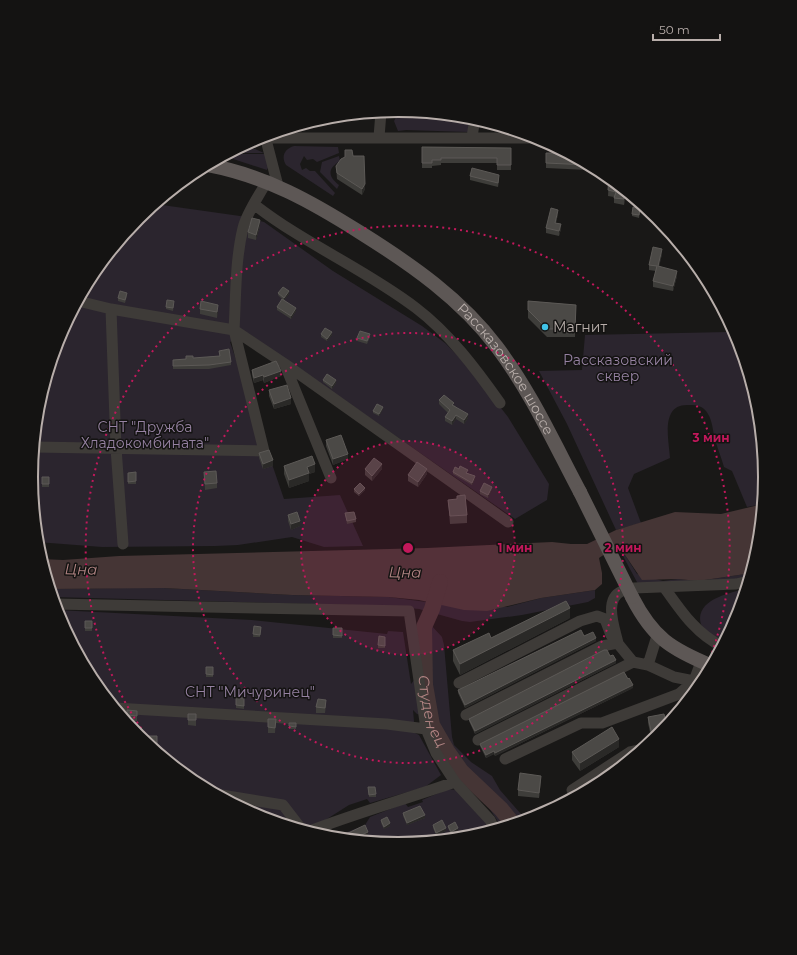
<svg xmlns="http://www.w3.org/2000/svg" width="797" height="955" font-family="Montserrat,sans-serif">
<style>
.green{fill:#2b252e}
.water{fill:#453535}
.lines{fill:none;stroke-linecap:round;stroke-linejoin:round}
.river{stroke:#453535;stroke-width:16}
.minor{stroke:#3e3b38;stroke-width:11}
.major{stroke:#5d5755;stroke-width:14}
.major-bridge{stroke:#5d5755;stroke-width:14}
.wall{fill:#3e3d3a}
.shaded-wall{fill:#2a2927}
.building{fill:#4b4946;stroke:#5c5956}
.ring{fill:none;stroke:#c2185b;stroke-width:2;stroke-dasharray:2 4}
.poi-dot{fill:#40c3e8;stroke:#141312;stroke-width:1.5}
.labels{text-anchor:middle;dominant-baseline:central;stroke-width:3;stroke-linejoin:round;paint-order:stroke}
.poi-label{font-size:14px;fill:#b8aeaa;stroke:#141312;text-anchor:start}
.park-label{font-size:14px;fill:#9682a2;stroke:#141312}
.street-label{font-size:14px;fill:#b8aeaa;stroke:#141312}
.water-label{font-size:15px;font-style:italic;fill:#b18483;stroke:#141312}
.rim{fill:none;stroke:#b8aeaa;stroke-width:2}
.centre{fill:#c2185b;stroke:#141312;stroke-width:2}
.ring-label{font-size:12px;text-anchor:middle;font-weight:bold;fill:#c2185b;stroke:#141312;stroke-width:3;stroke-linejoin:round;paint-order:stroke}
</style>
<rect width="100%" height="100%" fill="#191817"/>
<path class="green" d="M400 110 471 117 468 132 406 130 398 131 394 121Z
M294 146 338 147 339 153 317 162 313 159 307 160 304 156 300 164 302 170 306 168 310 171H315L335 193 333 196 286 165C281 157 284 149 294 146Z
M238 149H255L264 153H230Z
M227 154H265L269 165 267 170 224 156Z
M339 156 340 161C327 169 328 176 339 185L337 189 320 172 322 162Z
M155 204 240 216 264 222 333 271 422 326 445 343 469 367 508 417 549 484 547 500 515 519 248 333 230 342 284 499 340 495 363 546 324 547 292 537 238 545 215 546 102 547 37 542 31 477 38 406 59 337 93 273 139 217Z
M732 326 738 337 759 406 766 478 763 504 747 507 732 471 724 467C721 456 716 445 714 435 712 426 712 419 706 411 701 405 695 405 687 405 660 405 669 441 670 458L634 474 628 488 641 523 616 530 567 424 539 371 582 370 585 335 728 332Z
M625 555 637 574 663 581 678 579 698 581 752 573 750 580 638 584 623 556Z
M120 588H164L292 595 389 597 441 604 507 607 541 598 595 590V598L588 602 522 615 470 622 462 621 419 609 388 606 53 597 50 589Z
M747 588 738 618 725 643C718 639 709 635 704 629 701 626 700 622 700 618 701 598 731 593 747 588Z
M57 610 252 620 387 634 388 631 403 632 411 684 415 679 410 635 423 625H431L442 637 444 645 452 737 454 745 471 762 492 776 500 790 521 814 547 813 539 817 502 828 484 800 471 791 449 767 424 716 417 714 413 710 415 733 419 735 441 775 425 787 370 803 367 799 349 805 319 824 301 830 258 817 194 783 138 737 93 681 59 618Z
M448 789 457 790 492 829 491 832 470 838 398 845 332 838 365 825 370 817 405 803 408 807 423 802 422 800Z"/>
<path class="water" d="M763 504 759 549 752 573 698 581 678 579 642 580 625 555 615 551 605 554 599 558 602 573V584L595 590 541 598 487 611 464 610 419 600 389 597 292 595 164 588 50 589 41 559 63 560 119 556 427 548 552 542 571 544H587L616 530 675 512 721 514Z"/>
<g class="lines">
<path class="river" id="s1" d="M440 582 432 609 424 627 425 685 432 725 447 751 461 771 501 809 514 825"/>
<path class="minor" d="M265 136 278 186
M379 137 381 112
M472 137 475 118
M258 138H540
M267 181C259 196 247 212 243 228 235 261 236 297 234 330L285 364 508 522
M255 205C305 244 365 269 416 308 449 333 476 369 500 403
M111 309 116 448 123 544
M285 365 331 478
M34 447 264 451 234 330 111 309 78 301
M664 587C681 611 696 634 723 647
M55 604 409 611 426 729
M648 665 657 636
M459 683 580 621 597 616 605 619 611 635 633 662 648 665 674 677 694 681 701 662
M115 708 387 724 426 729 436 753 455 782
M466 715 602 646 618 643C615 629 603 599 622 591 625 589 630 589 634 588L736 584 749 581
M478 740 633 662
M505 759 581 723H602L679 694 694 681
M572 790 630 752 644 749
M215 794 283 805 303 831
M307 832C356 813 406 799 455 782L490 820 495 830"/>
<g class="major">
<path id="s2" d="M208 165C266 176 312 202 361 233 412 265 461 299 497 347 531 392 554 443 580 492"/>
<path d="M632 597C653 638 671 649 712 666"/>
</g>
<path class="major-bridge" d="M580 492 632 597"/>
</g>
<path class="wall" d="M374 112V114H356Z
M339 116V118H325L327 117Z
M422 147 511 148V170H497V163H441V165L432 166V168H422Z
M546 153 589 164 588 170 546 168Z
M353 156 365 189 362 195 337 179 336 166Z
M470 176 499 180 498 187 470 180Z
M609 177 627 192H626L624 205 614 203V197L608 196Z
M640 211 639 218 632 216V214Z
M558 214 556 223 561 229 559 236 546 233V228Z
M260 226 256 240 248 238V232Z
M662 254 659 266 677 276 673 291 653 287V281L656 271 649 270V265Z
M278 293 289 294 284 300 296 311 291 319 277 310V307L283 300 278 295Z
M127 296 125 303 118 301V298Z
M528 301 576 305 575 337H547L528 318Z
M174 304 173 311 166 309V307Z
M200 309 218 310 217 318 200 314Z
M321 334 332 335 327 341 321 337Z
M370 337 367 344 357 341V338Z
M219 351 231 362V365L209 369H173V360L219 356Z
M252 370 281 376 264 383 263 380 254 383 252 375Z
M323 380 336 383 332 389 323 382Z
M269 390 291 404 274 409 269 396Z
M439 400 454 405 468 418 464 424 456 419 452 425 445 421V417L448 413 439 404Z
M383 409 379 416 373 413V411Z
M326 440 348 459 333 465 326 446Z
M259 453 273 466 263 469 259 458Z
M284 466 315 472 309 474V481L289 488 284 474Z
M365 469H382L372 481 365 475Z
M136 472V484H128V473Z
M204 472 217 483V488L205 490Z
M453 472 468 473 475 479 472 485 453 474Z
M427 474 418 487 408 481V475Z
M42 477H49V487H42Z
M354 489 365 490 359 496 354 492Z
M492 489 488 498 480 494V491Z
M448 500 467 515V523L450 524Z
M345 513 356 519V522L347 524Z
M288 515 300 526 291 530 288 521Z
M570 618 460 675 453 661V650L491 638Z
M85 621H92V631H85Z
M254 626 261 627 260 637H253Z
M333 628H342V638H333Z
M584 636 596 641 465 708 458 693V690Z
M385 637V648H378V645Z
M610 656 616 663 475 734 469 721V719Z
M213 667V677H206V674Z
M633 688 495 756 494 754 486 758 480 746V744Z
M236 698H244V709L236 708Z
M326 705 325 713H316V707Z
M127 710 137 711V721H127Z
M188 714H196V726L188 725Z
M648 717 667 727 652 741 648 723Z
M268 719H276L275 733H268Z
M296 723V729H289V726Z
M619 747 580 771 572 760V752Z
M541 781 539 798 518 796V790Z
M368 787 376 794V797H369Z
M403 813 425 818 407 825 403 816Z
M381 820 390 826 384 829 381 823Z
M433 825 446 831 436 835 433 828Z
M448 826 458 831 451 834 448 828Z"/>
<path class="shaded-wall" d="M365 184V189L362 195V189Z
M625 191H626L624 205V199Z
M558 210V214L555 227V223Z
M260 220V226L256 240V235Z
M561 224V229L559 236V231Z
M662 249V254L658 272V266Z
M677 271V276L673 291V286Z
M289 291V294L284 300V298Z
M218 305V310L217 318V312Z
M296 308V311L291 319V316Z
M332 332V335L327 341V339Z
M281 371V376L264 383V377Z
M263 375V380L254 383V378Z
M336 380V383L332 389V386Z
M291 398V404L274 409V404Z
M383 407V409L379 416V414Z
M468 414V418L464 424V420Z
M456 415V419L452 425V421Z
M348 454V459L333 465V459Z
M273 460V466L263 469V464Z
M315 464V472L309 474V481L289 488V480L307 467Z
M382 464V469L372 481V476Z
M427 469V474L418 487V482Z
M475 476V479L472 485V483Z
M492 487V489L488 498V495Z
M365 488V490L359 496V494Z
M300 521V526L291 530V524Z
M570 608V618L460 675V664Z
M596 638V641L465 708V705Z
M616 660V663L475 734V731Z
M633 685V688L495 756V753Z
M662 733 655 740 652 741V735Z
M619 739V747L580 771V763Z
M494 751V754L486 758V755Z
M541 776V781L539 798V793Z
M425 815V818L407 825V823Z
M390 823V826L384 829V827Z
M446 828V831L436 835V833Z
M458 828V831L451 834V832Z
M368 832V835L356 841 351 840Z"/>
<path class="building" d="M422 147 511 148V165H497V158H441V160H432V163H422Z
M345 150H352L353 156H364L365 184 362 189 337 173 336 166 341 159 345 157Z
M546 153H568L588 164V165L546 163Z
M472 168 499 175 498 183 470 176Z
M609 177 625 191 624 199 614 198 616 192 608 190Z
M633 207 640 208 639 215 632 214Z
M551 208 558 210 555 223 561 224 559 231 546 228Z
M252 218 260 220 256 235 248 232Z
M653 247 662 249 658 266 677 271 673 286 653 281 657 266 649 265Z
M283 287 289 291 284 298 278 293Z
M120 291 127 293 125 300 118 298Z
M282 299 296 308 291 316 277 307Z
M167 300 174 301 173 308 166 307Z
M201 301 218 305 217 312 200 309Z
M528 301 576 305 575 329H547L528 310Z
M325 328 332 332 327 339 321 334Z
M360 331 370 334 367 341 357 338Z
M229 349 231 362 209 365 173 366V360L186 359V356H193V358L220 356 219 351Z
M276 361 281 371 264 377 263 375 254 378 252 370Z
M327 374 336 380 332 386 323 380Z
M287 385 291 398 274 404 269 390Z
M444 395 454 403 452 405 468 414 464 420 456 415 452 421 445 417 450 410 439 400Z
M377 404 383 407 379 414 373 411Z
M341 435 348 454 333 459 326 440Z
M269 450 273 460 263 464 259 453Z
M312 456 315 464 307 467 309 473 289 480 284 466Z
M374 458 382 464 372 476 365 469Z
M417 462 427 469 418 482 408 475Z
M460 466 468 470 466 473 475 476 472 483 453 472 455 467 459 469Z
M216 471 217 483 205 484 204 472Z
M136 472V481L128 482V473Z
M42 477H49V484H42Z
M360 483 365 488 359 494 354 489Z
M484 483 492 487 488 495 480 491Z
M465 495 467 515 450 516 448 500 457 499V496Z
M297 512 300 521 291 524 288 515Z
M354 512 356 519 347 521 345 513Z
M566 601 570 608 460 664 453 650 489 633 491 638Z
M85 621H92V628H85Z
M254 626 261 627 260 635 253 634Z
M333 628H342V636L333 635Z
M581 630 584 636 593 632 596 638 465 705 458 690Z
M379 636 385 637V646L378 645Z
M604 650H607L610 656 613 655 616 660 475 731 469 719Z
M206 667H213V675L206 674Z
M624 672 628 679 629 678 633 685 495 753 494 751 486 755 480 744Z
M236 698H244V706L236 705Z
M318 699 326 700 325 708 316 707Z
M127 710 137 711V716L127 715Z
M188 714H196V720H188Z
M664 714 667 727 662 733 652 735 648 717Z
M268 719H276L275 728 268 727Z
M289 723H296V727L289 726Z
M612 727 619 739 580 763 572 752Z
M145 736H157V752H162V757L145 743Z
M520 773 541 776 539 793 518 790Z
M368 787H375L376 794 369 795Z
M420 806 425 815 407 823 403 813Z
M387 817 390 823 384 827 381 820Z
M442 820 446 828 436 833 433 825Z
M455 822 458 828 451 832 448 826Z
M365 825 368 832 351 840H347L344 835Z"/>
<circle cx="408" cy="548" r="107" fill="#c2185b" fill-opacity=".12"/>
<g class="ring">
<circle cx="408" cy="548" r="107"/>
<circle cx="408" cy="548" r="215"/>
<path d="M163 757A322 322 0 1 1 697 689"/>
</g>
<circle class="poi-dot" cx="545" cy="327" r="4"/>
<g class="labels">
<g class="poi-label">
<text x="553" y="327">Магнит</text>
</g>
<g class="park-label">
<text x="618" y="360">Рассказовский<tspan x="618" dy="16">сквер</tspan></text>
<text x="145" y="427">СНТ "Дружба<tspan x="145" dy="16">Хладокомбината"</tspan></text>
<text x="250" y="692">СНТ "Мичуринец"</text>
</g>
<g class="street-label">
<text stroke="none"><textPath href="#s2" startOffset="370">Рассказовское шоссе</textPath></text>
</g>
<g class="water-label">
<text transform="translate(81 569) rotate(1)">Цна</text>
<text transform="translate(405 572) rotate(1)">Цна</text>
<text stroke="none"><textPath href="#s1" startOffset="133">Студенец</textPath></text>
</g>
</g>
<path d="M0 0H797V955H0ZM38 477a360 360 0 1 1 720 0a360 360 0 1 1-720 0Z" fill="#141312" fill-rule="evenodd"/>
<path class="rim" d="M38 477a360 360 0 1 1 720 0a360 360 0 1 1-720 0Z"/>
<circle cx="408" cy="548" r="6" class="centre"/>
<g class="ring-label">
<text x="711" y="442">3 мин</text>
<text x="515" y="552">1 мин</text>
<text x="623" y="552">2 мин</text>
</g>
<path d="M653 34v6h67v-6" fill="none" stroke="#b8aeaa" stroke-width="2"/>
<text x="659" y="34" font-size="12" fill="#b8aeaa" stroke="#141312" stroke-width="3" paint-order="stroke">50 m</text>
</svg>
